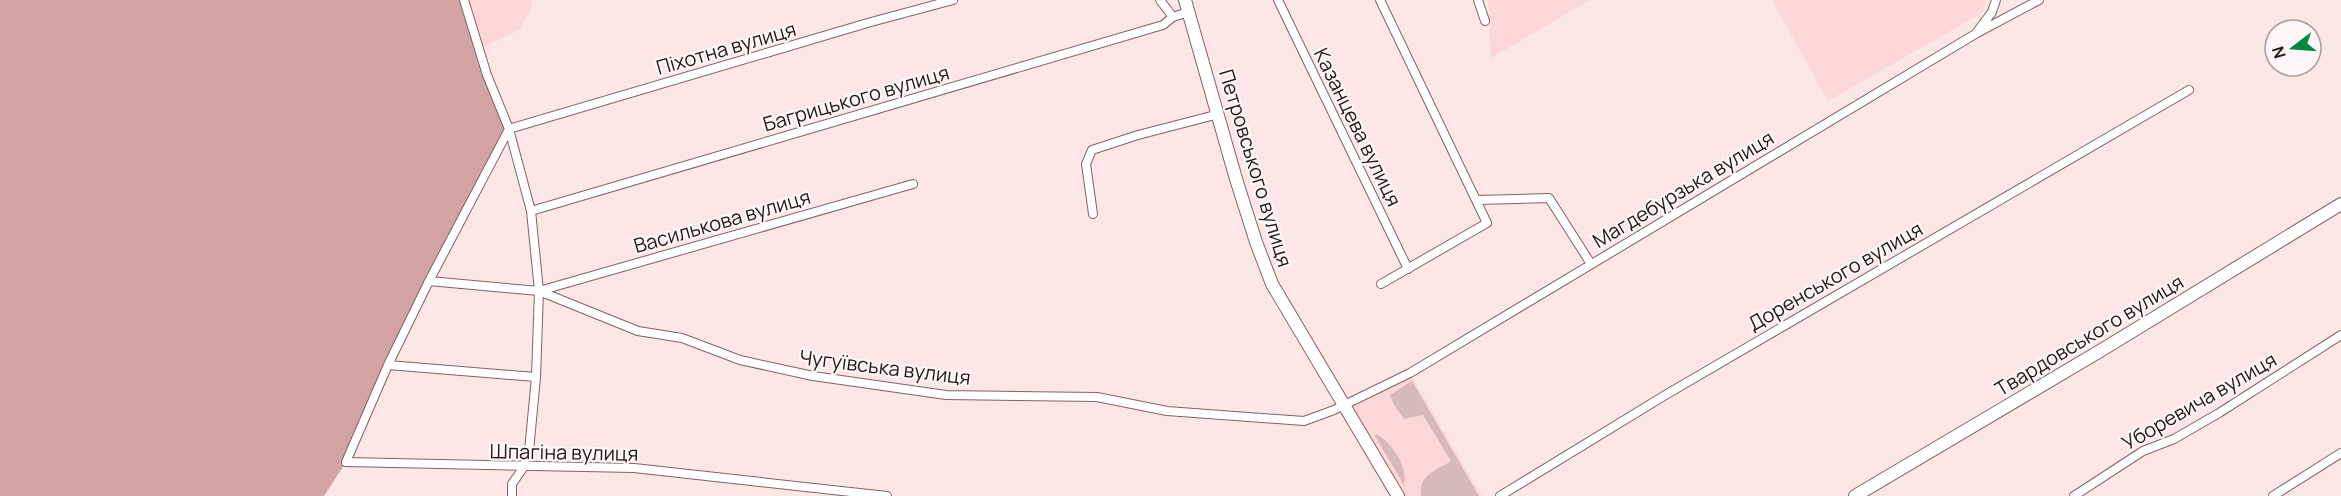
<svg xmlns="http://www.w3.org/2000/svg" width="2341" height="496" font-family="Manrope,sans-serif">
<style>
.built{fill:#fcd7d7}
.green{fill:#d8b9b9}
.forest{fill:#d3a2a3}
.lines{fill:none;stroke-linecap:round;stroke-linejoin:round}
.minor-casing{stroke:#826262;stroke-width:10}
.secondary-casing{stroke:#826262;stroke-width:14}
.minor{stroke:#fff;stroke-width:8}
.secondary{stroke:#fff;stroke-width:12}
.labels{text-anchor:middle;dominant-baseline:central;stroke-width:4.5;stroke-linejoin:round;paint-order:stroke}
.street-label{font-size:20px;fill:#241718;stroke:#fff7f7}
</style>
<rect width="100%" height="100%" fill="#fde6e6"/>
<path class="built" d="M464 0H531L532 8 519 30 479 49Z
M1488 0H1590L1491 58Z
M1772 0H1985L1982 13 1828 101Z
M1410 373 1482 496H1403L1349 402Z"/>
<path class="green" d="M1412 381 1479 496H1421C1418 475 1437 470 1451 461L1423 415 1404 419 1394 405 1390 395Z
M1376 434C1391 441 1409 468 1404 485L1375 436Z"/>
<path class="forest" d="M0 0H464L509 129 428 281 346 462 324 496H0Z"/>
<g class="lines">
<defs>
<path id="minor" d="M464 0 487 75 509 129 531 211 539 291 536 377 529 451 523 468 512 484V496
M1160 0 1173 17
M1278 0 1408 269
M1380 0 1487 223 1381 284
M1478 0 1485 21
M1977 32 1992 12 1996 0
M1476 200 1549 198 1591 264
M531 211 1163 25 1173 17 1188 12
M1093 214 1086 164 1092 150 1138 135 1219 114
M429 281 539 291 638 331 682 338 740 360 813 376 946 395 1097 397 1167 411 1304 421 1334 410 1410 373 1977 33 2039 0
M539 291 913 184
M388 365 536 377
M887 496 634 468 346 462 388 365 429 281 509 129 871 22 953 0
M1500 496 1667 394 2189 90
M2074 496 2143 451 2174 439 2219 413 2341 335
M2273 496 2341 453"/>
<path id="secondary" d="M1185 0 1236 179 1256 242 1272 284 1398 496
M1855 496 2100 351 2341 204"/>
</defs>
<use href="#minor" class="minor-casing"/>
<use href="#secondary" class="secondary-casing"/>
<use href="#minor" class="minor"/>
<use href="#secondary" class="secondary"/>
</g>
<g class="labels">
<g class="street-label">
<text transform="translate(726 48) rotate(-16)">Піхотна вулиця</text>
<text transform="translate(856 98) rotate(-16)">Багрицького вулиця</text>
<text transform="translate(1358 127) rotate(64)">Казанцева вулиця</text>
<text transform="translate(1256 168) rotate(73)">Петровського вулиця</text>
<text transform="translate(1683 189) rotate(-31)">Магдебурзька вулиця</text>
<text transform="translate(722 221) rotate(-16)">Василькова вулиця</text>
<text transform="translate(1835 276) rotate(-30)">Доренського вулиця</text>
<text transform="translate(2089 335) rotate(-31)">Твардовського вулиця</text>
<text transform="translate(885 367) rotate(7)">Чугуївська вулиця</text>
<text transform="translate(2199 401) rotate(-30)">Уборевича вулиця</text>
<text transform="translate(564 452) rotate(1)">Шпагіна вулиця</text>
</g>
</g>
<g transform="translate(2293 48) rotate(253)"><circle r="28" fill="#fff7f7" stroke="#a79d9e" stroke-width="1.5"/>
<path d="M0-4.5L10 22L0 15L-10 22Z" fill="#028742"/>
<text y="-9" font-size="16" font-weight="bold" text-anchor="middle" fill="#241718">N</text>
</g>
</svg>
